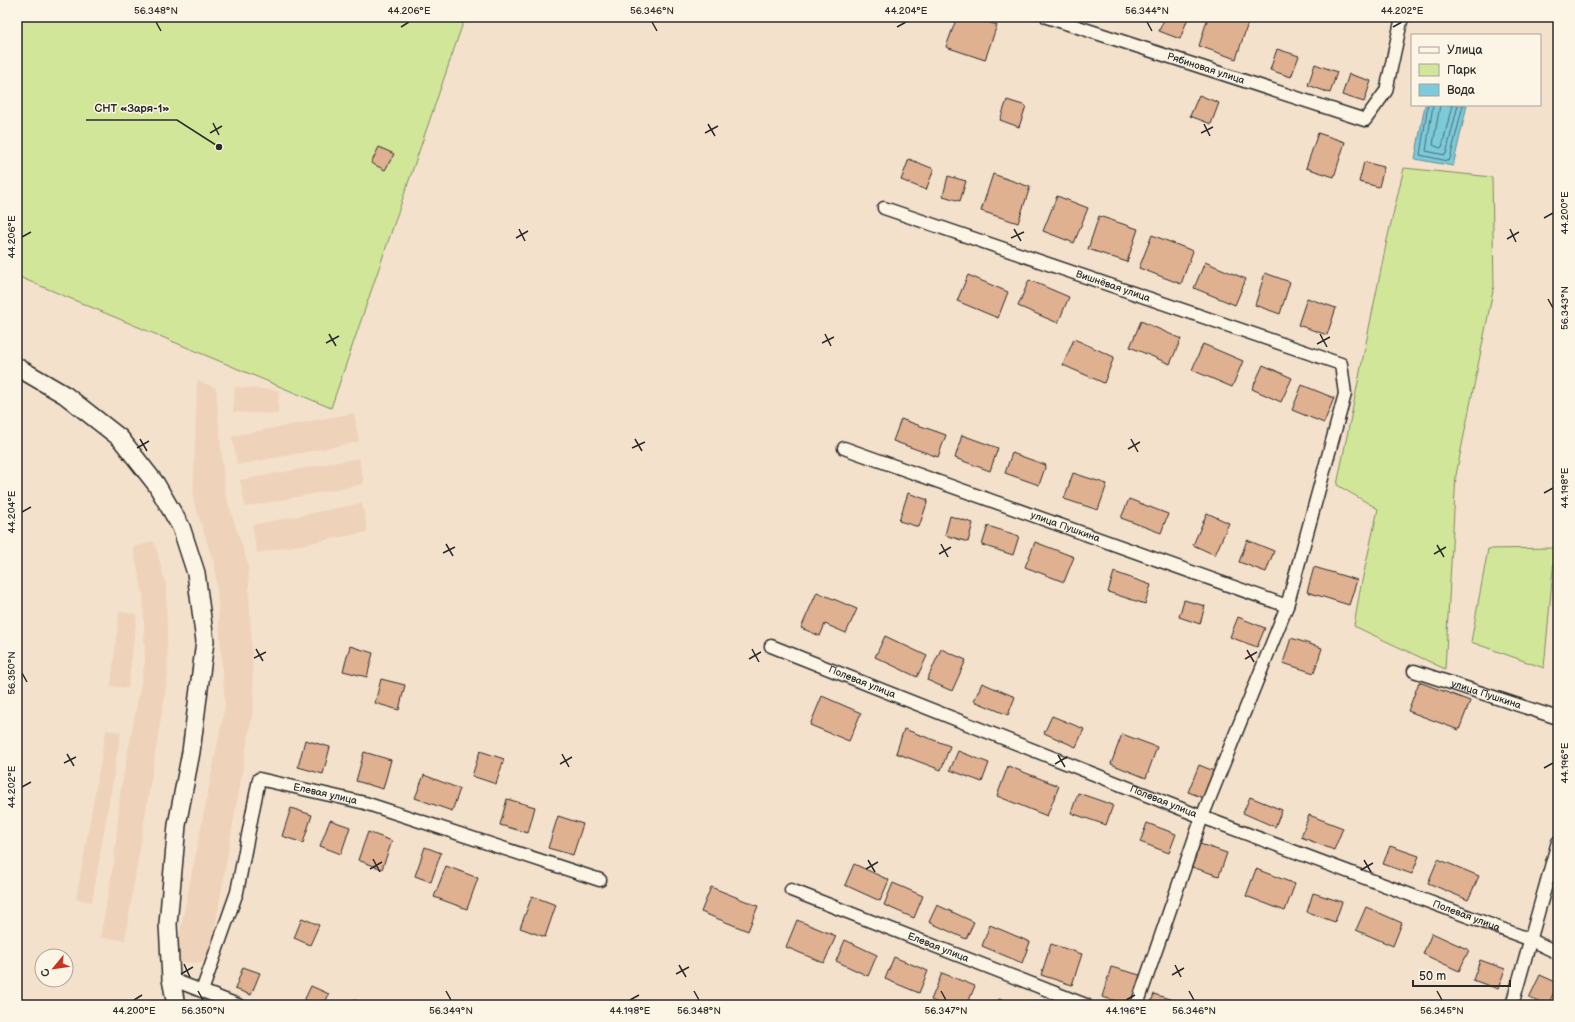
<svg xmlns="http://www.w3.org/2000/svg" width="1575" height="1022" font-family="'Balsamiq Sans',sans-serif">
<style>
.built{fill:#eed3ba}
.green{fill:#d2e69a;stroke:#7e8862}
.water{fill:#7ccada;stroke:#5c8a94}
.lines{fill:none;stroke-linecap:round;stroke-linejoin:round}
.shore{stroke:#4b6b71;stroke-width:1}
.building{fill:#e0b191;stroke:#2b2b2b}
.street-casing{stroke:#2b2b2b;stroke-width:15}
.secondary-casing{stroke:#2b2b2b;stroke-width:20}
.street{stroke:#fcf5e5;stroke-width:12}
.secondary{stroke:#fcf5e5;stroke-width:17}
.ticks{fill:none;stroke:#2b2b2b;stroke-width:1.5}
.labels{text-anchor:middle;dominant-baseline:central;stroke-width:3;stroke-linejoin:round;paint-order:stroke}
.street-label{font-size:10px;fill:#2b2b2b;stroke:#fcf5e5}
.leader{fill:none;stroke:#2b2b2b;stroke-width:1.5}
.callout-dot{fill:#2b2b2b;stroke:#fcf5e5;stroke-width:1.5}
.callout-label{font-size:11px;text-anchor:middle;font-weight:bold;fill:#2b2b2b;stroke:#fcf5e5;stroke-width:3;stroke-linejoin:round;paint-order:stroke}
.neatline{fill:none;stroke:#2b2b2b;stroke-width:1.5}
.ticks-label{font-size:10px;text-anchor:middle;fill:#2b2b2b}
</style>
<rect width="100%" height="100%" fill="#f4e1cc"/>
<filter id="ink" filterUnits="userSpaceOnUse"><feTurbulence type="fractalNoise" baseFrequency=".025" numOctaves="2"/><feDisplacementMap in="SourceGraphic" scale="8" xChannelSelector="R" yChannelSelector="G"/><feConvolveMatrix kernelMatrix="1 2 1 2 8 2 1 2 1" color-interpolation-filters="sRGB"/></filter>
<g filter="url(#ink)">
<path class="built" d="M197 380 216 388 225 493 248 564 254 704 209 962 179 963V937L225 706 215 567 193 499Z
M235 387 279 390 278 414 233 412Z
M354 413 359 442 237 465 232 436Z
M359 458 364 484 245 507 240 480Z
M362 503 368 532 257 553 252 525Z
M154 541 166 584 168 675 125 940 100 938 114 861 120 794 145 661 143 595 133 547Z
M119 612 137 614 128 688 111 686Z
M106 730 121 732 92 902 76 899Z"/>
<path class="green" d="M17 17H465L331 408 17 276Z
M1404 168 1492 177 1494 286 1456 475 1445 669 1354 626 1360 590 1378 509 1337 485 1387 240Z
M1555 548 1544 668 1471 642 1488 549Z"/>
<path class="water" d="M1425 105H1467L1453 166 1415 159Z"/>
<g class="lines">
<path class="shore" d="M1428 105 1420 155 1448 161 1450 159 1463 105
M1433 105 1426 151 1445 155 1446 154 1458 105
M1440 105 1433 145 1440 148 1442 147 1452 105"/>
</g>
<path class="building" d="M957 17H973L997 25 985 60 946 47Z
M1165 17 1188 18 1180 39 1159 31Z
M1208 17H1250L1236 59 1199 46Z
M1277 49 1299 56 1291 77 1270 70Z
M1315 64 1337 72 1330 93 1308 85Z
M1349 74 1371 81 1364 102 1342 95Z
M1199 95 1219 103 1211 124 1190 116Z
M1007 100 1026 106 1019 127 1000 120Z
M1318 133 1345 142 1334 177 1306 168Z
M379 147 394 154 385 170 371 163Z
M909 159 934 169 926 190 901 180Z
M1364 162 1384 167 1379 187 1359 182Z
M993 174 1030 187 1018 223 981 211Z
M948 176 966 181 960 201 943 196Z
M1057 196 1088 208 1074 243 1043 231Z
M1099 216 1138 229 1127 262 1088 249Z
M1152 235 1193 251 1181 284 1139 268Z
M1205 262 1246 279 1235 305 1194 288Z
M1265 273 1290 282 1280 314 1255 305Z
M968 275 1008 292 998 318 957 301Z
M1029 280 1069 297 1058 323 1018 306Z
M1307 298 1336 308 1327 335 1298 325Z
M1141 321 1181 339 1170 364 1130 347Z
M1074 339 1114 357 1104 383 1063 365Z
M1203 344 1243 361 1232 387 1192 370Z
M1263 365 1292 378 1281 402 1252 389Z
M1302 385 1334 398 1324 423 1292 410Z
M901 419 946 435 938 457 893 441Z
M962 435 998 448 990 471 955 458Z
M1012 453 1046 465 1039 485 1005 473Z
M1073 473 1107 484 1098 510 1064 499Z
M908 493 928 500 919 527 899 521Z
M1129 499 1168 514 1161 533 1121 518Z
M1207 513 1229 523 1215 555 1193 545Z
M950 516 973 523 968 542 945 535Z
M988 526 1019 536 1013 555 982 545Z
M1247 540 1274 551 1266 572 1239 562Z
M1035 542 1074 557 1064 582 1025 567Z
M1314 567 1357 580 1349 605 1307 592Z
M1114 572 1151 585 1145 604 1108 592Z
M817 592 857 609 846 633 825 624 820 636 801 628Z
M1184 600 1205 606 1200 624 1179 617Z
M1238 617 1265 628 1257 647 1230 637Z
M885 636 927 656 917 677 875 657Z
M1291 638 1322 648 1314 673 1283 663Z
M350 646 373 653 367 677 343 671Z
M941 649 966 660 952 691 927 680Z
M381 679 405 685 399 710 375 703Z
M1419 682 1470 701 1459 730 1408 711Z
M982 683 1015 697 1008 715 974 701Z
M822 696 861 713 849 741 810 725Z
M1052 716 1084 729 1076 747 1044 733Z
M904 729 950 746 941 770 896 753Z
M1122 734 1157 747 1146 778 1111 764Z
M305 740 330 747 323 774 298 767Z
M480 751 504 759 496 784 472 776Z
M958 751 989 763 982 782 950 770Z
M364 752 391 760 383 789 356 781Z
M1199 765 1214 771 1204 798 1188 792Z
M1008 766 1059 786 1047 816 997 796Z
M424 775 460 789 452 811 415 798Z
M1078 793 1113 805 1106 825 1071 813Z
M1250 797 1282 810 1275 827 1243 813Z
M507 799 535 807 528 833 500 825Z
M291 808 312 815 303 843 282 836Z
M1309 815 1343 828 1334 850 1301 837Z
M558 816 583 824 573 855 548 848Z
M330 820 350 827 341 854 320 846Z
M1147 823 1176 834 1169 853 1140 842Z
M368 832 392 841 382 869 358 860Z
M1200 844 1227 853 1219 876 1192 867Z
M1390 846 1419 856 1412 874 1383 864Z
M425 847 441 853 431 882 415 876Z
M1438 859 1479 876 1468 900 1428 883Z
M854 864 889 880 880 901 845 885Z
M446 866 478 878 467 909 434 897Z
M1256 869 1295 884 1285 911 1246 896Z
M893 883 923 896 914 918 884 905Z
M711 887 758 906 748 931 701 912Z
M1313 893 1342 902 1335 922 1307 912Z
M532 896 556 905 545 937 520 928Z
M937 905 974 922 966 939 929 922Z
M1366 907 1402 923 1393 946 1356 930Z
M302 918 319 925 310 945 294 938Z
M797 920 836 936 824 963 786 947Z
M990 925 1030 942 1022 963 982 946Z
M1432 933 1469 950 1459 971 1423 954Z
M845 940 877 955 868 976 836 961Z
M1051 944 1082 954 1072 985 1041 975Z
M894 957 928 971 919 993 885 979Z
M1480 960 1505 969 1498 989 1473 980Z
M243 967 260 973 251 995 235 989Z
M1111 967 1140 975 1131 1005 1102 997Z
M942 973 975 986 967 1005H943L931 1000Z
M1540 975 1558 983 1548 1005 1529 998Z
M311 986 329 994 324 1005H302Z
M1154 994 1188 1005H1150Z
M999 999 1015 1005H997Z
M354 1000 366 1005H352Z"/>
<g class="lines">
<defs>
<g id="street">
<path id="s1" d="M1047 17 1365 120 1386 91 1402 17"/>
<path id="s2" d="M884 208 1341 364 1345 394 1287 606 1202 817 1137 1005"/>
<path id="s3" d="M844 448 1287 606"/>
<path id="s4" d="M771 646 1202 817 1531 940 1558 953"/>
<path id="s5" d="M1414 671 1558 718"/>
<path id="s6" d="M791 890 1086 1005"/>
<path d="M171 979 238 1005"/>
<path id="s7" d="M202 991 237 892 259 779 365 803 600 880"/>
<path d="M1512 1005 1558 842"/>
</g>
<path id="secondary" d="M17 367 65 395 120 438 156 484 181 527 196 573 205 641 191 752 177 825 168 924 171 979 176 1005"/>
</defs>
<use href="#street" class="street-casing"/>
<use href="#secondary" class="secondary-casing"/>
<use href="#street" class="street"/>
<use href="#secondary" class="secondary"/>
</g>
</g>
<path class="ticks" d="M156 22 161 31M652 22 657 31M1147 22 1152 31M401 27 409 22M897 27 906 22M1393 27 1402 22M213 123 219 135M708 124 715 136M1204 124 1210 136M210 133 222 126M705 133 718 126M1201 133 1213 127M1544 218 1553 213M519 229 525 241M1014 229 1021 241M1510 229 1516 242M22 237 31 232M516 238 528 231M1011 238 1024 232M1507 239 1519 232M1548 299 1553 308M329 334 336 346M825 334 831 346M1320 334 1327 347M326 343 339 336M822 343 834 337M1317 344 1330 337M140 439 147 451M635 439 642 451M1131 439 1138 452M137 448 149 441M632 448 645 442M1128 449 1140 442M1544 493 1553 488M22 512 31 507M446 544 453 556M941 544 948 557M1437 545 1444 557M443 553 455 547M939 554 951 547M1434 554 1446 547M256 649 263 661M752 649 759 662M1247 650 1254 662M254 658 266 652M749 659 761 652M1245 659 1257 652M22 673 27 682M67 754 74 766M562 754 569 767M1058 755 1065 767M64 763 76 757M560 764 572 757M1055 764 1067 757M1544 768 1553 763M22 787 31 782M373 859 380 872M868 860 875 872M1364 860 1371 872M370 869 382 862M866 869 878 862M1361 870 1373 863M184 964 190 977M679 965 686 977M1175 965 1181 977M181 974 193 967M676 974 689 967M1172 975 1184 968M198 991 203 1000M446 991 451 1000M694 991 699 1000M941 991 946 1000M1189 991 1194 1000M1437 991 1442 1000M134 1000 142 995M630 1000 639 995M1126 1000 1135 995"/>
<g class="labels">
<g class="street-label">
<text stroke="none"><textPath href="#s1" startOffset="167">Рябиновая улица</textPath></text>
<text stroke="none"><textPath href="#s2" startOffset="242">Вишнёвая улица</textPath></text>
<text stroke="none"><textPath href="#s3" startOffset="235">улица Пушкина</textPath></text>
<text stroke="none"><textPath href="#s4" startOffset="98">Полевая улица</textPath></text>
<text stroke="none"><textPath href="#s5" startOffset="76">улица Пушкина</textPath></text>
<text stroke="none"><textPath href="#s7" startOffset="288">Елевая улица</textPath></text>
<text stroke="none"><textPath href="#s4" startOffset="422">Полевая улица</textPath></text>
<text stroke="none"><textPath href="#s4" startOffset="746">Полевая улица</textPath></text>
<text stroke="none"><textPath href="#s6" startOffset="158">Елевая улица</textPath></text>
</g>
</g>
<path class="leader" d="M219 147L177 120H86"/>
<circle class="callout-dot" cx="219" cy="147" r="4"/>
<g class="callout-label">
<text x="132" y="112">СНТ «Заря-1»</text>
</g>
<rect width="1575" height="1022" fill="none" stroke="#fcf5e5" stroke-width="44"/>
<rect x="1411" y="34" width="130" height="72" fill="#fcf5e5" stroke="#a8a49b"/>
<rect x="1419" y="47" width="20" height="6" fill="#fcf5e5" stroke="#a8a49b"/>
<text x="1447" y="54" font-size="12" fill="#2b2b2b">Улица</text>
<rect x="1419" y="64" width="20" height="12" fill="#d2e69a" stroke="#a8a49b"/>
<text x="1447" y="74" font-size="12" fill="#2b2b2b">Парк</text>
<rect x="1419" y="84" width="20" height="12" fill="#7ccada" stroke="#a8a49b"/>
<text x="1447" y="94" font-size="12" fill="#2b2b2b">Вода</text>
<g transform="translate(54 968) rotate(241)"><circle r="19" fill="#fcf5e5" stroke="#a8a49b"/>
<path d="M0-3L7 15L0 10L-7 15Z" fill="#c8321e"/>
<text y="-6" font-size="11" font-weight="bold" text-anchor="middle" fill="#2b2b2b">С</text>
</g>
<path d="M1413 980v6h97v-6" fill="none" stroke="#2b2b2b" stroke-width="2"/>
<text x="1419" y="980" font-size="12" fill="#2b2b2b" stroke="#fcf5e5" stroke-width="3" paint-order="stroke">50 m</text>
<rect x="22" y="22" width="1531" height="978" class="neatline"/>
<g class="ticks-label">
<text x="156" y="14">56.348°N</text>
<text x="409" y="14">44.206°E</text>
<text x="652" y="14">56.346°N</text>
<text x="906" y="14">44.204°E</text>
<text x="1147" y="14">56.344°N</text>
<text x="1402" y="14">44.202°E</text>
<text transform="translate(1564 213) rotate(-90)" y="4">44.200°E</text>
<text transform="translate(11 237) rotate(-90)" y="4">44.206°E</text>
<text transform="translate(1564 308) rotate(-90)" y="4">56.343°N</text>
<text transform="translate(1564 488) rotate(-90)" y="4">44.198°E</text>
<text transform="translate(11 512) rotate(-90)" y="4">44.204°E</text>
<text transform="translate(11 673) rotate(-90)" y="4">56.350°N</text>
<text transform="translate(1564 763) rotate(-90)" y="4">44.196°E</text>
<text transform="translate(11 787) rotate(-90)" y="4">44.202°E</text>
<text x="134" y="1014">44.200°E</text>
<text x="203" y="1014">56.350°N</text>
<text x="451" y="1014">56.349°N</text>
<text x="630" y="1014">44.198°E</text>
<text x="699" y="1014">56.348°N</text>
<text x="946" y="1014">56.347°N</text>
<text x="1126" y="1014">44.196°E</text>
<text x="1194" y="1014">56.346°N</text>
<text x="1442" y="1014">56.345°N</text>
</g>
</svg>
